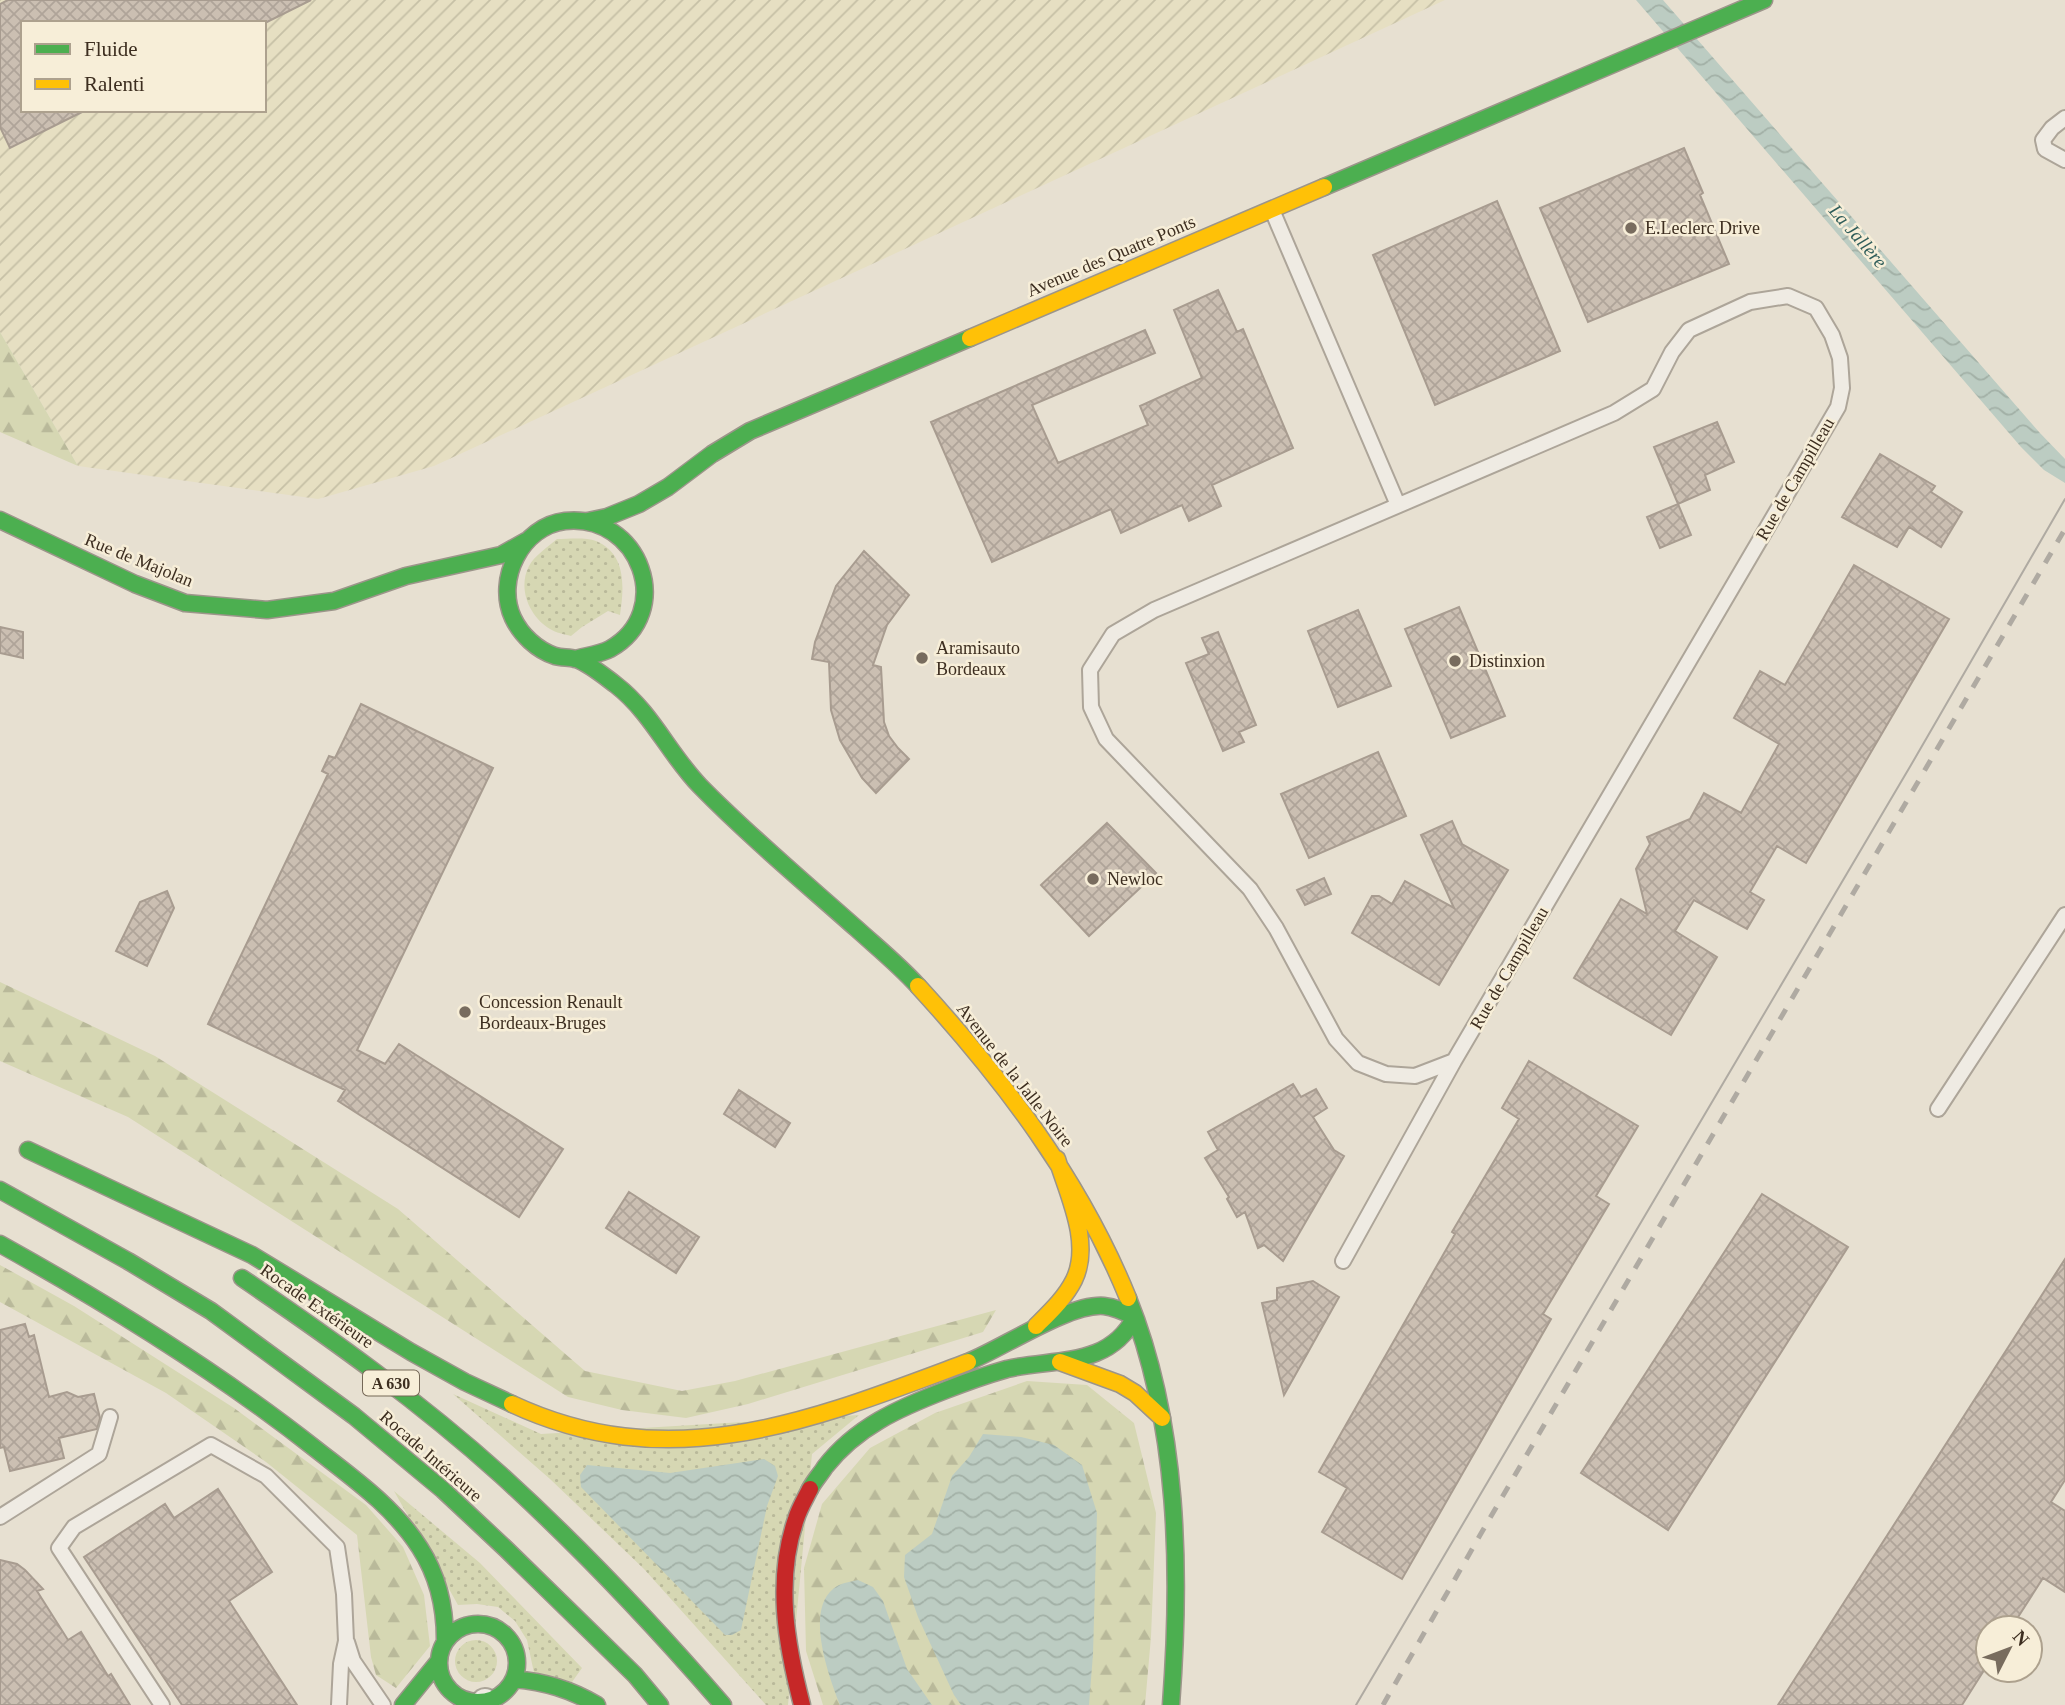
<svg xmlns="http://www.w3.org/2000/svg" width="2065" height="1705" font-family="'Times New Roman',serif">
<style>
.farmland{fill:url(#farmland-furrows);fill-rule:evenodd}
.grass{fill:url(#grass-dots)}
.forest{fill:url(#forest-firs)}
.water{fill:url(#water-waves)}
.building{fill:url(#building-cross-hatch);stroke:#a89c90;stroke-width:2}
.lines{fill:none;stroke-linecap:round;stroke-linejoin:round}
.lane-casing{stroke:#ada599;stroke-width:18}
.street-casing{stroke:#ada599;stroke-width:30}
.fast-casing{stroke:#9c958a;stroke-width:19}
.slow-casing{stroke:#9c958a;stroke-width:19}
.jam-casing{stroke:#9c958a;stroke-width:19}
.lane{stroke:#efebe3;stroke-width:14}
.street{stroke:#efebe3;stroke-width:26}
.fast{stroke:#4caf50;stroke-width:16}
.slow{stroke:#ffc107;stroke-width:16}
.jam{stroke:#c62828;stroke-width:16}
.tram{stroke:#afaaa2;stroke-width:2}
.rail{stroke:#afaaa2;stroke-width:5;stroke-dasharray:12 12;stroke-linecap:butt}
.poi-dot{fill:#786c5e;stroke:#f7eed8;stroke-width:2.5}
.labels{text-anchor:middle;dominant-baseline:central;stroke-width:5;stroke-linejoin:round;paint-order:stroke}
.shield{fill:#f7eed8;stroke:#756857;stroke-width:2}
.shield-label{font-size:16px;font-weight:bold;fill:#3d2e20}
.poi-label{font-size:18px;fill:#3d2e20;stroke:#f7eed8;text-anchor:start}
.street-label{font-size:18px;fill:#3d2e20;stroke:#f7eed8}
.water-label{font-size:19px;font-style:italic;fill:#2f5d5a;stroke:#f7eed8}
</style>
<defs>
<pattern id="farmland-furrows" width="10" height="10" patternUnits="userSpaceOnUse" patternTransform="scale(1.75)"><rect width="10" height="10" fill="#e6dfc2"/><path d="M-1 1l2-2M0 10L10 0M9 11l2-2" fill="none" stroke="#c6c0a6"/></pattern>
<pattern id="grass-dots" width="8" height="8" patternUnits="userSpaceOnUse" patternTransform="scale(1.75)"><rect width="8" height="8" fill="#d6d7b3"/><path d="M2 2h.1M6 6h.1" fill="none" stroke="#b9b99a" stroke-width="1.8" stroke-linecap="round"/></pattern>
<pattern id="forest-firs" width="22" height="20" patternUnits="userSpaceOnUse" patternTransform="scale(1.75)"><rect width="22" height="20" fill="#d6d7b3"/><path d="M5 1l3.5 6h-7zM16 11l3.5 6h-7z" fill="#b9b99a"/></pattern>
<pattern id="water-waves" width="16" height="10" patternUnits="userSpaceOnUse" patternTransform="scale(1.75)"><rect width="16" height="10" fill="#bcccc2"/><path d="M0 5q4-4 8 0t8 0" fill="none" stroke="#a2b0a6"/></pattern>
<pattern id="building-cross-hatch" width="8" height="8" patternUnits="userSpaceOnUse" patternTransform="scale(1.75)"><rect width="8" height="8" fill="#cbbfb2"/><path d="M0 0l8 8M0 8l8-8" fill="none" stroke="#afa499"/></pattern>
</defs>
<rect width="100%" height="100%" fill="#e7e0d1"/>
<path class="farmland" d="M0 0H1445L434 466 318 499 78 466 0 332ZM23 23H264V110H23Z"/>
<path class="grass" d="M557 539C568 539 586 537 596 541 627 554 624 588 620 615L608 611 582 627 571 636C564 634 556 633 550 629 530 617 517 589 529 566 534 556 549 546 557 539Z
M453 1394 541 1434 859 1415 812 1454 788 1705H766L644 1569 550 1479Z
M394 1491 480 1563 582 1668 572 1682 534 1673 527 1640 515 1621 498 1607 477 1604 458 1605Z
M455 1661a21 21 0 1 1 42 0a21 21 0 1 1-42 0Z"/>
<path class="forest" d="M0 332 78 466 0 432Z
M0 982 155 1056 398 1209 585 1371 682 1391 735 1381 996 1310 983 1332 748 1404 686 1418 622 1410 568 1397 128 1117 0 1061Z
M0 1265 74 1306 234 1408 366 1505 403 1547 424 1595 430 1646 396 1688 376 1675 371 1657 357 1535 266 1462 166 1393 0 1302Z
M1027 1381 1087 1385 1134 1423 1156 1513 1151 1637 1145 1705H823L806 1651 804 1568 822 1504 870 1448 935 1413Z"/>
<path class="water" d="M1636 0H1663L2039 432 2065 459V483L2044 470 2021 447Z
M983 1434 1021 1437 1054 1445 1082 1465 1097 1513 1093 1654 1089 1705H961L954 1695 918 1617 904 1577 905 1555 932 1534 952 1476 969 1457Z
M764 1459 775 1466 778 1476 767 1506 741 1630 732 1635H725L581 1487 580 1475 587 1465 670 1473Z
M858 1580 873 1587 883 1601 907 1669 932 1705H840C829 1677 805 1612 833 1589 840 1583 849 1582 858 1580Z"/>
<path class="building" d="M8 0H311L265 23H23V110H86L10 148 0 127V4Z
M1684 148 1703 193 1700 195 1729 264 1588 322 1540 208Z
M1497 201 1560 351 1435 405 1373 255Z
M1218 290 1237 332 1243 329 1293 448 1212 485 1221 506 1189 521 1182 505 1121 533 1111 509 992 562 931 422 1145 330 1155 353 1032 405 1058 463 1148 425 1140 406 1202 378 1174 310Z
M1717 422 1734 462 1705 475 1710 490 1678 504 1654 447Z
M1880 454 1935 486 1931 492 1962 512 1941 547 1909 527 1897 547 1842 517Z
M1678 504 1691 535 1660 548 1647 517Z
M864 551 909 595 887 625 873 665 881 667 884 722 889 736 898 748 909 759 876 793 862 778 840 740 831 710 829 662 812 659 815 642 836 586Z
M1854 565 1949 619 1806 863 1777 846 1750 892 1764 900 1747 929 1694 900 1675 931 1717 957 1671 1035 1574 978 1621 899 1647 914 1636 869 1650 844 1647 837 1690 819 1704 793 1741 813 1779 744 1734 718 1760 671 1785 685Z
M1459 607 1505 716 1451 738 1405 629Z
M1358 610 1391 686 1338 707 1308 631Z
M0 627 23 632V658L0 653Z
M1218 632 1256 725 1239 732 1244 742 1223 751 1186 663 1209 654 1202 638Z
M361 704 493 768 357 1050 385 1064 399 1044 563 1149 519 1217 338 1101 345 1090 208 1024 328 774 322 771 329 756 335 758Z
M1378 752 1406 816 1309 858 1281 794Z
M1452 821 1462 844 1508 870 1439 985 1352 933 1372 896H1379L1392 904 1405 881 1454 908 1421 835Z
M1107 823 1156 873 1089 936 1041 885Z
M1324 878 1331 894 1305 905 1297 890Z
M167 891 174 908 147 966 116 951 140 902Z
M1529 1061 1638 1126 1596 1196 1609 1204 1543 1314 1551 1319 1402 1579 1322 1532 1347 1488 1319 1472 1455 1234 1452 1232 1519 1119 1502 1108Z
M1293 1084 1301 1097 1316 1089 1327 1108 1313 1117 1334 1150 1344 1156 1283 1261 1264 1245 1258 1248 1245 1212 1237 1217 1227 1199 1229 1197 1205 1158 1218 1150 1208 1132Z
M739 1090 790 1123 775 1147 724 1114Z
M629 1192 699 1237 676 1273 606 1228Z
M1762 1194 1848 1247 1668 1530 1581 1473Z
M2065 1259V1480L2051 1502 2065 1511V1592L2043 1578 2011 1628H1988V1664L1962 1705H1778Z
M1313 1281 1339 1297 1284 1395 1262 1303 1277 1300V1288Z
M25 1324 29 1337 34 1335 49 1397 67 1392 78 1397 94 1394 100 1418 97 1429 59 1438 64 1458 10 1471 4 1447 0 1448V1330Z
M218 1489 272 1572 229 1601 297 1705H182L84 1557 165 1504 174 1518Z
M0 1560 17 1564 25 1570 43 1589 37 1591 68 1640 81 1632 108 1676 111 1674 130 1705H0Z"/>
<g class="lines">
<defs>
<path id="lane" d="M2065 118 2052 128 2043 140 2045 149 2065 160
M1272 210 1398 505
M1788 296 1816 308 1832 335 1840 358 1842 388 1838 407 1454 1061 1415 1076 1386 1074 1358 1063 1336 1039 1276 928 1250 889 1106 739 1091 707 1090 670 1113 634 1154 610 1614 413 1653 389 1672 352 1689 330 1750 302Z
M1938 1109 2065 915
M1343 1261 1454 1061
M0 1517 99 1454 110 1417
M347 1642 353 1661 383 1705
M162 1705 59 1548 74 1527 211 1445 266 1476 337 1547 344 1594 346 1641 341 1664 339 1705"/>
<path id="street" d="M485 1702 487 1705"/>
<path id="fast" d="M1324 187 1764 0
M0 520 135 584 185 603 267 610 334 601 406 576 501 555 526 541
M588 521 607 517 639 504 668 487 712 454 750 431 970 338
M575 659C586 656 601 654 610 649 676 612 640 513 565 521 522 526 495 579 513 618 521 635 537 650 555 656 562 658 569 657 576 659 590 664 604 676 616 685 652 713 669 754 700 786 749 836 804 882 857 929 878 948 899 965 918 986
M28 1150 252 1255 411 1352 465 1382 512 1404
M0 1190 128 1261 211 1311 354 1416 443 1490 506 1549 635 1675 660 1705
M0 1244C110 1305 217 1371 317 1450 354 1479 394 1507 420 1548 438 1576 445 1606 445 1639
M242 1278C332 1339 420 1402 501 1475 580 1547 653 1624 723 1705
M1128 1298C1179 1424 1181 1572 1171 1705
M810 1489C814 1481 820 1475 825 1467 856 1427 899 1408 946 1390 966 1382 986 1375 1007 1369 1055 1358 1109 1368 1135 1317 1125 1312 1115 1307 1104 1306 1069 1303 1003 1348 968 1362
M439 1663a39 39 0 1 1 78 0a39 39 0 1 1-78 0Z
M514 1679C545 1682 570 1689 597 1705
M403 1705 438 1662"/>
<path id="slow" d="M970 338 1324 187
M918 986C1004 1080 1080 1180 1128 1298
M1036 1326C1050 1312 1065 1298 1074 1280 1092 1243 1068 1195 1057 1159
M1060 1362 1120 1384 1135 1393 1162 1418
M512 1404C673 1479 815 1419 968 1362"/>
<path id="jam" d="M802 1705C786 1644 775 1580 796 1519 799 1509 805 1499 810 1489"/>
</defs>
<use href="#lane" class="lane-casing"/>
<use href="#street" class="street-casing"/>
<use href="#fast" class="fast-casing"/>
<use href="#slow" class="slow-casing"/>
<use href="#jam" class="jam-casing"/>
<use href="#lane" class="lane"/>
<use href="#street" class="street"/>
<use href="#fast" class="fast"/>
<use href="#slow" class="slow"/>
<use href="#jam" class="jam"/>
<path class="tram" d="M1356 1705 1911 765 2065 499"/>
<path class="rail" d="M1383 1705 1483 1530 2065 529"/>
</g>
<g class="poi-dot">
<circle cx="1631" cy="228" r="7"/>
<circle cx="922" cy="658" r="7"/>
<circle cx="1455" cy="661" r="7"/>
<circle cx="1093" cy="879" r="7"/>
<circle cx="465" cy="1012" r="7"/>
</g>
<g class="labels">
<rect class="shield" x="363" y="1370.5" width="56" height="25" rx="5"/>
<g class="shield-label">
<text x="391" y="1383">A 630</text>
</g>
<g class="poi-label">
<text x="1645" y="228">E.Leclerc Drive</text>
<text x="936" y="648">Aramisauto<tspan x="936" dy="21">Bordeaux</tspan></text>
<text x="1469" y="661">Distinxion</text>
<text x="1107" y="879">Newloc</text>
<text x="479" y="1002">Concession Renault<tspan x="479" dy="21">Bordeaux-Bruges</tspan></text>
</g>
<g class="street-label">
<text transform="translate(1111 256) rotate(-23)">Avenue des Quatre Ponts</text>
<text transform="translate(1795 479) rotate(-60)">Rue de Campilleau</text>
<text transform="translate(139 560) rotate(22)">Rue de Majolan</text>
<text transform="translate(1509 968) rotate(-60)">Rue de Campilleau</text>
<text transform="translate(1015 1075) rotate(52)">Avenue de la Jalle Noire</text>
<text transform="translate(317 1306) rotate(35)">Rocade Extérieure</text>
<text transform="translate(431 1456) rotate(41)">Rocade Intérieure</text>
</g>
<g class="water-label">
<text transform="translate(1858 236) rotate(49)">La Jallère</text>
</g>
</g>
<rect x="21" y="21" width="245" height="91" fill="#f7eed8" stroke="#ada18e" stroke-width="2"/>
<rect x="35" y="44" width="35" height="10" fill="#4caf50" stroke="#ada18e" stroke-width="2"/>
<text x="84" y="56" font-size="21" fill="#3d2e20">Fluide</text>
<rect x="35" y="79" width="35" height="10" fill="#ffc107" stroke="#ada18e" stroke-width="2"/>
<text x="84" y="91" font-size="21" fill="#3d2e20">Ralenti</text>
<g transform="translate(2009 1649) rotate(48)"><circle r="33" fill="#f7eed8" stroke="#ada18e" stroke-width="2"/>
<path d="M0-5L12 26L0 18L-12 26Z" fill="#786c5e"/>
<text y="-10" font-size="19" font-weight="bold" text-anchor="middle" fill="#3d2e20">N</text>
</g>
</svg>
